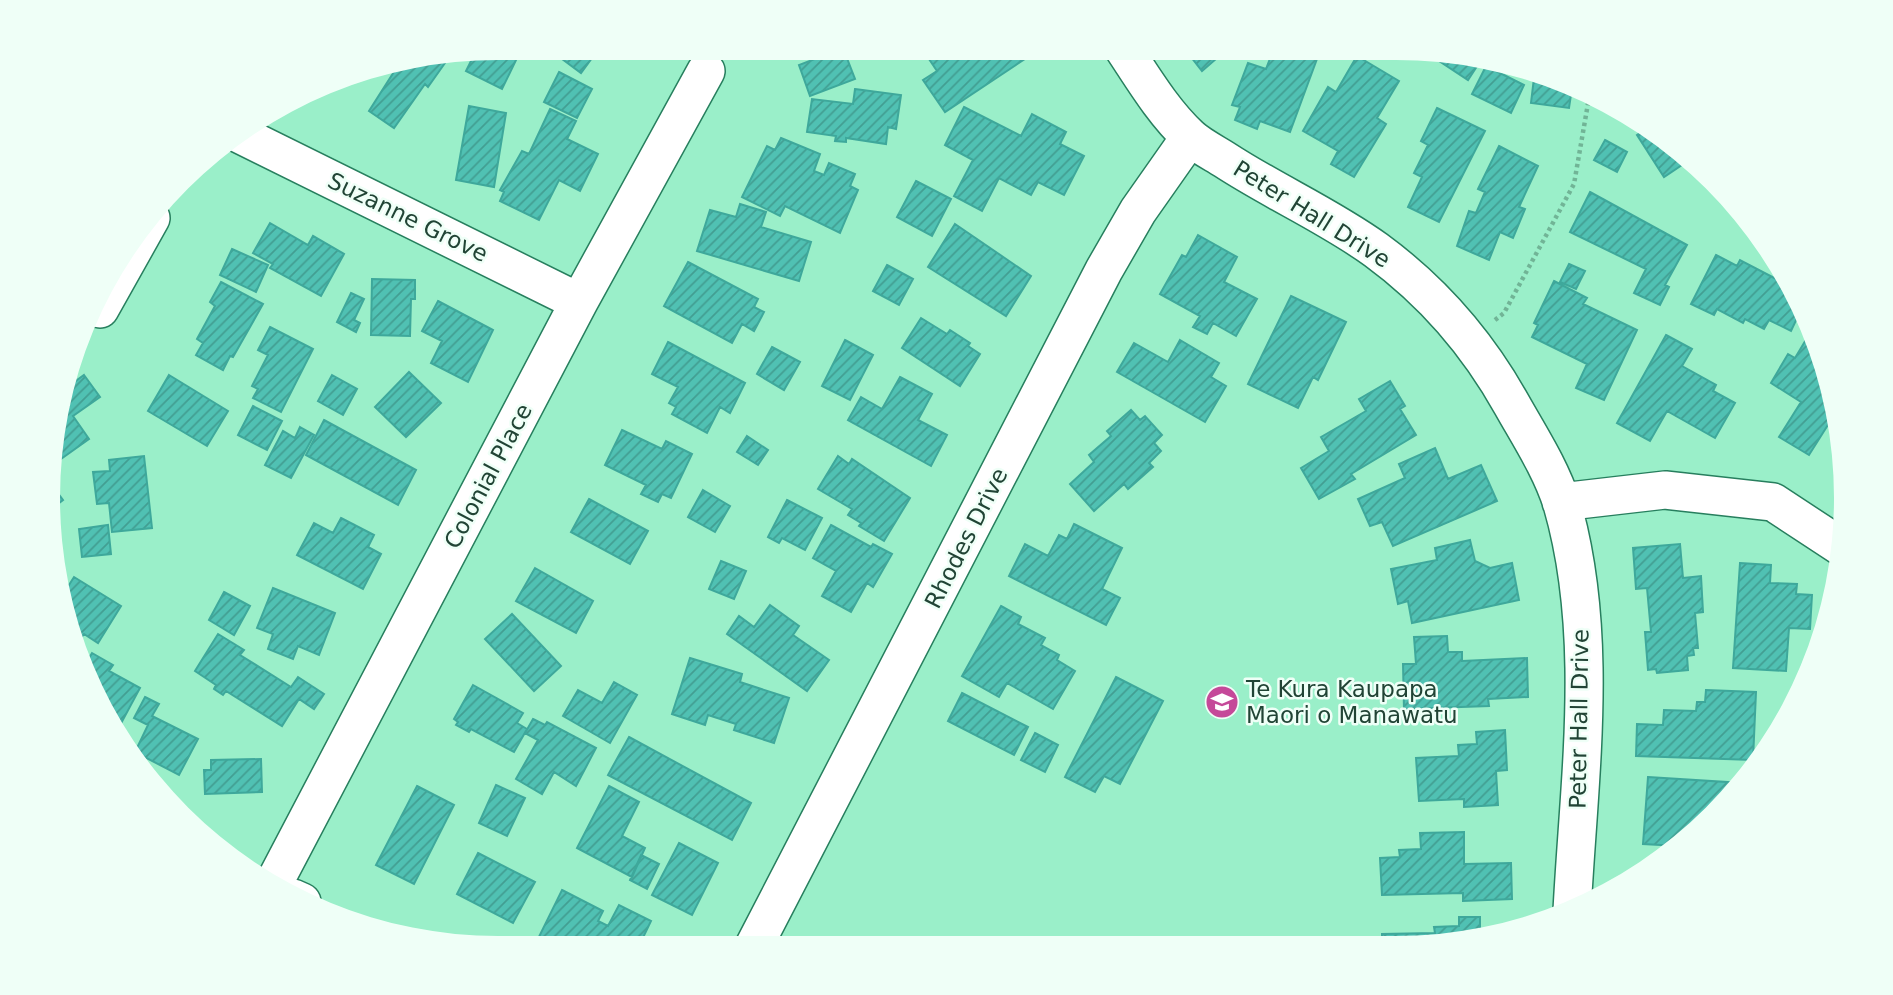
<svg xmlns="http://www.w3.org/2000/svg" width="1893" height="995" font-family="'DejaVu Sans',sans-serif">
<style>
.building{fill:url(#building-hatch);stroke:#3ea89b;stroke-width:2}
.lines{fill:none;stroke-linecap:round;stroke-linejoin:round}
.minor-casing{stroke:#277f5e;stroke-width:40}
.path{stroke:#71b496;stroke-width:4.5;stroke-dasharray:3.5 3.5;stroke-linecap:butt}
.minor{stroke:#fff;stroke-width:37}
.labels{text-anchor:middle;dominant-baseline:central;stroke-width:5;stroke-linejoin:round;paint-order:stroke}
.street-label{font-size:23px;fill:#214435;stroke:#effff7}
.poi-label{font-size:23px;fill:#214435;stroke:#effff7;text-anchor:start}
</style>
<defs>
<pattern id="building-hatch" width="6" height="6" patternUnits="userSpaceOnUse" patternTransform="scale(1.75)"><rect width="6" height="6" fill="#50c1b3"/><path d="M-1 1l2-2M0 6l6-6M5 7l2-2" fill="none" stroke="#429e92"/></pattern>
</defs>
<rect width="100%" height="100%" fill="#9aefc9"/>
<path class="building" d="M546 47H600L581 73Z
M496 48 517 58 502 89 466 71 476 51Z
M843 48 855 79 810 96 799 65Z
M939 48H1035L1037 51 945 112 923 80 937 71 927 56Z
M1184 48H1207L1216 59 1202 71Z
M1274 48H1321L1290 132 1260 121 1257 129 1235 120 1240 107 1232 105 1248 63 1266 69Z
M1444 53 1479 63 1468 80 1439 61Z
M1357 56 1399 81 1377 118 1386 124 1354 177 1331 164 1338 151 1303 131 1328 87 1336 92Z
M438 57 445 63 428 87 425 84 394 128 369 111 399 64Z
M1486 66 1524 85 1511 113 1472 94Z
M559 72 592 89 577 118 544 102Z
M1534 78 1572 88 1569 108 1531 103Z
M855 89 901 95 896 129 888 127 886 144 846 138V142L835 141 836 136 807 132 812 99 853 104Z
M469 106 506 113 494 187 456 180Z
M964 107 1021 136 1032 114 1066 132 1060 144 1084 156 1064 195 1038 182 1031 195 999 178 982 211 954 196 973 160 945 145Z
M1437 108 1485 131 1439 222 1408 207 1422 177 1414 173 1428 145 1421 141Z
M550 109 576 121 567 139 598 154 580 191 559 180 539 220 500 201 504 192 500 190 522 151 529 154Z
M1643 131 1685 163 1664 177 1637 135Z
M781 138 820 154 814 171 824 175 829 163 855 174 850 186 858 190 840 233 785 206 780 216 742 197 767 146 775 150Z
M1605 140 1627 152 1617 172 1594 160Z
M1499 146 1538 166 1519 207 1525 209 1513 238 1500 232 1489 260 1457 246 1469 211 1476 213 1485 192 1478 189Z
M916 181 951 199 932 236 897 217Z
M1590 192 1687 245 1665 285 1669 287 1660 305 1634 293 1646 269 1570 232Z
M740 204 766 212 761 227 811 242 799 281 697 251 710 210 736 217Z
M270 223 308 245 313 236 344 254 321 296 270 268 273 264 253 253Z
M955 224 1031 276 1006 316 928 267Z
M1198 235 1237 257 1224 282 1257 299 1236 336 1213 323 1207 334 1193 327 1200 316 1160 294 1182 255 1186 257Z
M232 249 268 265 256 292 220 275Z
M1716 255 1737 266 1740 260 1780 281 1799 314 1791 331 1769 320 1764 329 1745 319 1743 323 1717 309 1714 315 1691 304Z
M688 262 758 299 754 307 764 312 754 331 742 324 732 343 664 306Z
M1569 264 1585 271 1576 289 1560 282Z
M887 265 913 279 899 305 873 291Z
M372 279 415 280V299H411L410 336 371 335Z
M1554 281 1587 298 1583 304 1637 330 1604 400 1576 388 1587 364 1532 337 1538 325 1534 323Z
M221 282 263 304 233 357 230 356 223 370 196 355 203 343 197 339 215 306 210 302Z
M351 293 364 299 354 320 360 323 356 332 337 322Z
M1291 296 1346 322 1318 380 1313 377 1298 408 1248 384Z
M438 301 493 330 468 382 431 363 442 341 422 331Z
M921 318 947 334 950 330 970 343 968 346 980 354 960 386 902 348Z
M270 327 313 349 281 412 253 398 258 389 252 386 268 355 258 350Z
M1810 333 1822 353 1831 420 1809 455 1779 437 1801 402 1771 383 1788 354 1795 358Z
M1666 335 1692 349 1682 366 1716 385 1713 391 1735 403 1715 438 1667 411 1650 441 1617 423Z
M845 340 873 355 850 400 822 386Z
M1180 340 1219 363 1211 377 1226 386 1205 422 1117 372 1134 343 1168 362Z
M668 342 745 383 730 413 720 407 707 433 672 414 676 407 669 403 678 387 652 374Z
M772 347 800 362 784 390 757 374Z
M409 372 441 403 406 437 375 407Z
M84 375 100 397 73 416 89 439 54 464 59 413 69 406 62 391Z
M169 375 228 411 207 446 148 411Z
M332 375 357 389 343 415 318 401Z
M900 377 932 394 918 420 947 435 931 466 848 420 861 397 882 409Z
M1390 381 1405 406 1400 409 1416 435 1351 474 1355 479 1319 499 1301 468 1329 451 1321 437 1366 411 1359 399Z
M253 406 282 421 267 450 238 435Z
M1131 410 1140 420 1145 416 1162 435 1154 443 1161 451 1149 463 1153 467 1128 489 1124 484 1094 511 1070 484 1094 462 1089 455 1111 436 1107 431Z
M324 420 416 470 398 505 306 455Z
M300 427 314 435 291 478 265 465 283 431 295 438Z
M622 430 662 449 666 441 692 454 671 498 662 494 658 502 641 494 646 485 605 465Z
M747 436 768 450 758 465 737 452Z
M1435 448 1448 479 1481 465 1497 501 1393 546 1382 522 1370 526 1358 499 1405 478 1399 464Z
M144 456 152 528 112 532 109 503 97 504 93 472 110 471 109 460Z
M838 456 849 464 852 459 910 498 884 541 859 526 861 523 848 515 852 509 818 489Z
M52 485 63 500 50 510Z
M703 490 730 506 715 532 688 517Z
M589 499 648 531 630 564 571 532Z
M787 500 822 518 805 550 782 538 779 543 768 537Z
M341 518 374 535 368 547 381 554 363 589 297 555 314 523 333 533Z
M1074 524 1122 548 1102 589 1120 598 1106 625 1009 576 1025 544 1048 556 1059 535 1067 539Z
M108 525 111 554 82 557 79 529Z
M831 525 871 547 873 544 892 554 873 587 867 583 851 612 822 596 836 571 813 558Z
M1470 540 1475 561 1490 568 1512 563 1519 600 1412 623 1408 601 1398 604 1391 569 1437 560 1435 548Z
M1680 544 1683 578 1701 576 1703 612 1695 613 1698 648H1693L1694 655 1687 656 1688 670 1657 673 1656 669 1648 670 1645 632H1651L1647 588 1636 589 1633 548Z
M721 561 746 571 734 599 709 589Z
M1740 563 1771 565 1770 583 1797 584 1796 594 1812 595 1810 629 1789 628 1786 671 1733 668Z
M535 568 593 601 576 633 516 601Z
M74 577 121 606 98 643 84 634 81 638 73 633 64 593Z
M273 588 335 613 319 655 298 646 293 659 268 649 273 634 257 628Z
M224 592 250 606 234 635 209 620Z
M770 605 799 626 793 635 829 660 807 691 727 634 739 616 754 627Z
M1001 606 1021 617 1018 624 1045 638 1041 645 1059 655 1057 660 1075 671 1053 709 1007 683 999 697 962 676Z
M512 614 561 666 534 691 485 639Z
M218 634 244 650 240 655 291 687 298 677 324 694 314 709 299 699 282 726 226 691 223 695 214 689 216 685 195 671Z
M1447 636 1448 652H1462V661L1527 658 1528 697 1488 699 1489 706 1404 709 1403 664H1416L1414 637Z
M92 653 113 665 109 671 140 688 118 729 82 670Z
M690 658 742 674 740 682 789 698 774 743 734 730 736 724 708 715 705 725 672 714Z
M1116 677 1163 701 1120 784 1104 776 1095 792 1065 777Z
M614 682 637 695 610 743 563 716 578 690 602 703Z
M473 685 523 713 517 723 527 729 514 752 471 729 469 732 456 725 458 722 454 719Z
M1706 690 1756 692 1753 760 1636 756 1637 724 1663 725 1664 710 1696 711 1697 702H1705Z
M962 693 1028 727 1014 755 948 721Z
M145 697 159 704 152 716 198 739 179 775 135 752 148 725 134 718Z
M533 719 545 725 547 722 596 748 576 786 554 772 542 794 516 779 538 740 525 733Z
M1505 730 1507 770 1496 771 1498 805 1464 807V799L1419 801 1416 758 1459 756 1458 745 1477 744 1476 732Z
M1035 733 1058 745 1045 772 1021 760Z
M629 737 751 803 732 840 608 775Z
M261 759 262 792 205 794 204 770H211V760Z
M1648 777 1742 783 1734 794 1679 846 1643 844Z
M496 785 525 798 507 836 479 823Z
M417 786 454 805 414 884 376 865Z
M609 786 639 802 622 836 645 848 632 877 577 848Z
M1464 832V864L1511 863 1512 899 1463 901V893L1382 895 1380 858 1400 857 1399 850 1421 849 1420 833Z
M679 843 718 863 692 915 652 895Z
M478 853 535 882 513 923 457 894Z
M641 855 659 864 647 889 630 880Z
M562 890 603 911 598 921 608 926 619 905 651 921 639 946 534 947Z
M1459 917H1480V937L1455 944H1382V934L1435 933 1434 927 1459 926Z"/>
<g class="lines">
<defs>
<path id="minor" d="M1123 48C1143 78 1163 112 1190 137 1200 146 1214 153 1225 160 1274 192 1329 216 1376 250 1432 291 1478 344 1512 405 1530 437 1551 469 1562 504 1600 635 1579 777 1572 911
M237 133 579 302
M100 309 151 218
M1561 502 1665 490 1773 502 1840 546
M274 883 579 302 706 71
M293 898 302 902
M754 946 1104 270 1138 211 1190 137"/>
</defs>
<use href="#minor" class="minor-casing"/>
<path class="path" d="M1495 320 1504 313 1574 184 1590 92"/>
<use href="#minor" class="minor"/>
</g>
<defs>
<symbol id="school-disc" viewBox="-11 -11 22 22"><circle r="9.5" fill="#c54999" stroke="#effff7"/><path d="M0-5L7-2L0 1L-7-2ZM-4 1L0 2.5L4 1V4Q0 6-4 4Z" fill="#fff"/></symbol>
</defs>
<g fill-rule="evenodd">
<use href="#school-disc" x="1203" y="683" width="38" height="38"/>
</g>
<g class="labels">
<g class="street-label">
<text transform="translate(1312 214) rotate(32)">Peter Hall Drive</text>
<text transform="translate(408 217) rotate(26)">Suzanne Grove</text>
<text transform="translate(488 476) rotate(-62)">Colonial Place</text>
<text transform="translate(966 538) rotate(-63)">Rhodes Drive</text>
<text transform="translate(1579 719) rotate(-89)">Peter Hall Drive</text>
</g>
<g class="poi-label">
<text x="1246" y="689">Te Kura Kaupapa<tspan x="1246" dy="26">Maori o Manawatu</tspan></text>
</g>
</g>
<path d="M0 0H1893V995H0ZM498 60H1396A438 438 0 0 1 1834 498V498A438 438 0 0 1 1396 936H498A438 438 0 0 1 60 498V498A438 438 0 0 1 498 60Z" fill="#effff7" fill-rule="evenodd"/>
</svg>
